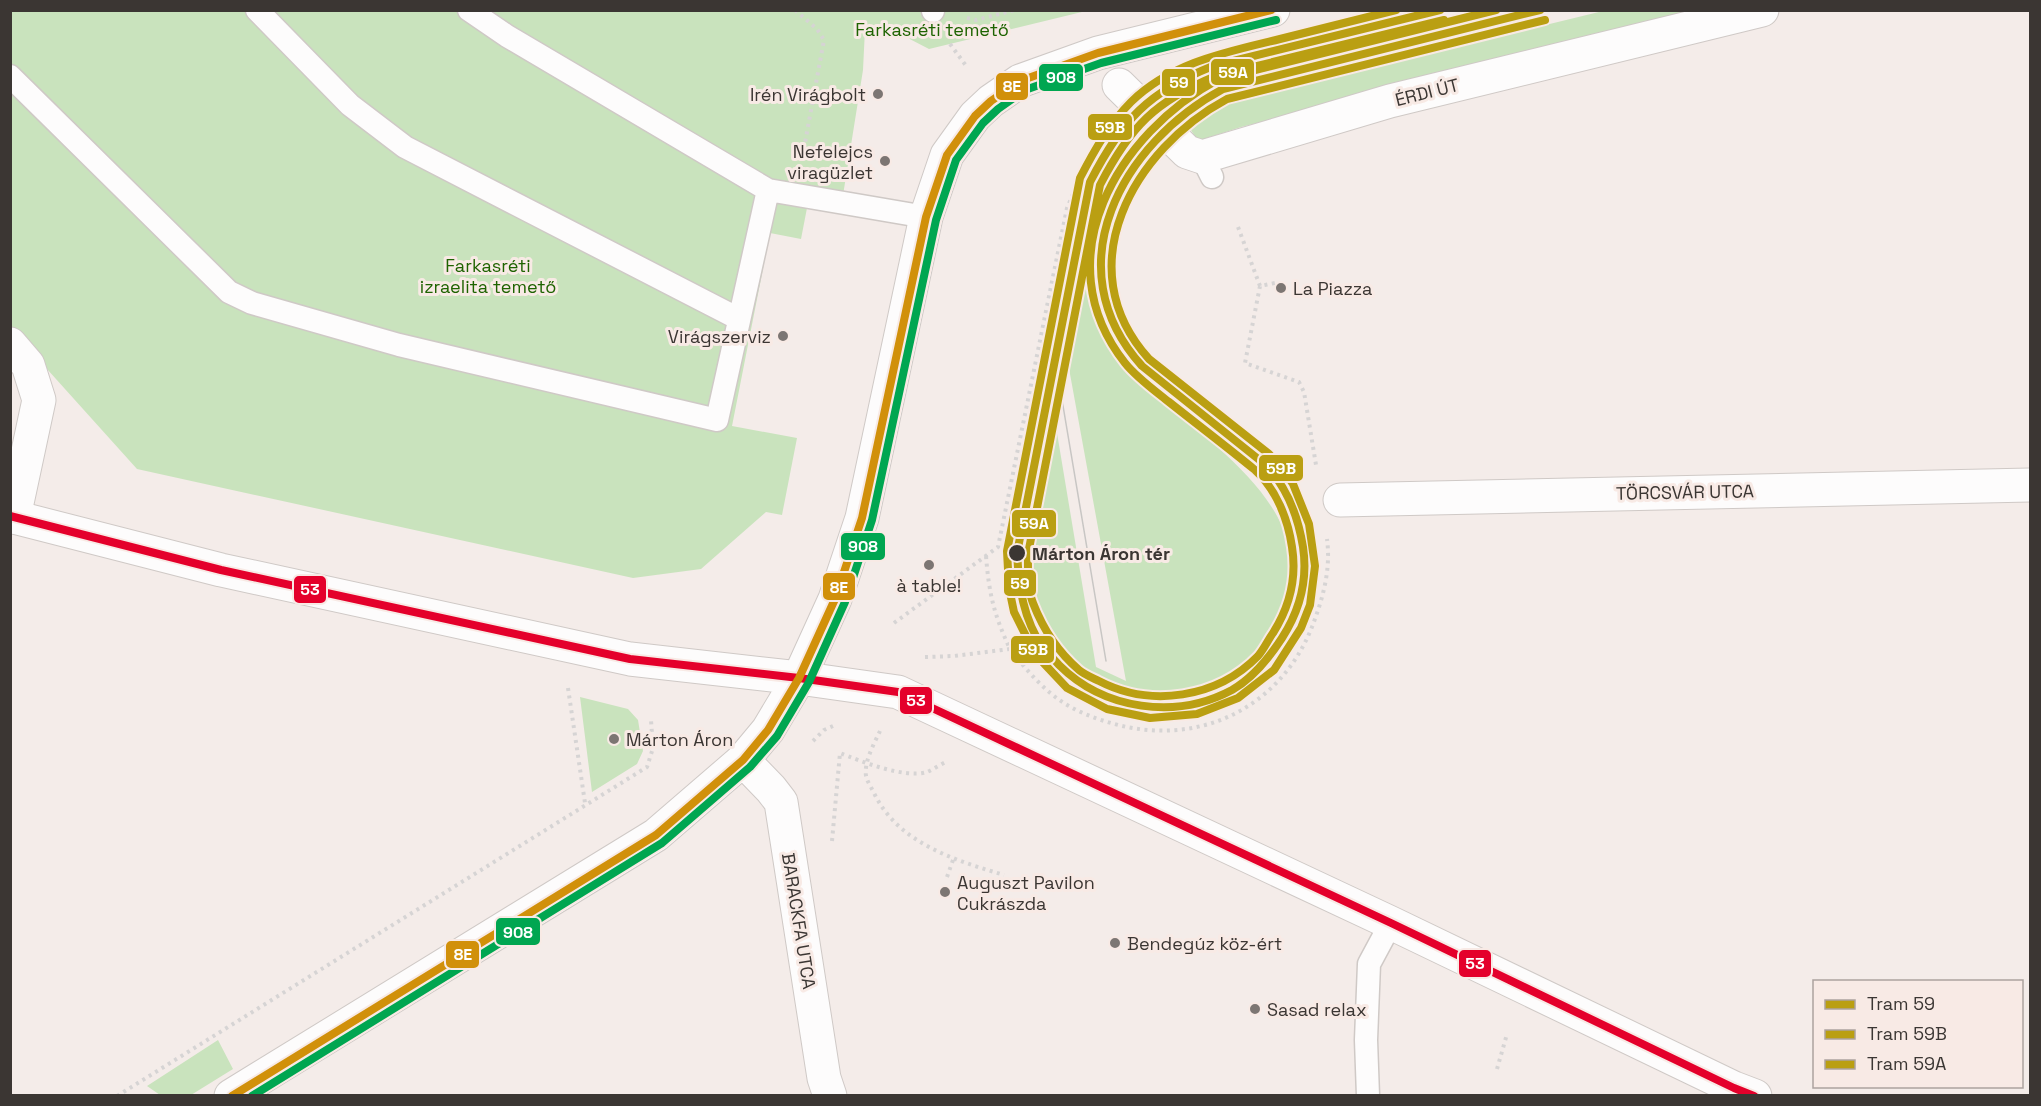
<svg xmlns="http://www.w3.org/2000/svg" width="2041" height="1106" font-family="'Space Grotesk',sans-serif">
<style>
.green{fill:#c9e3bd}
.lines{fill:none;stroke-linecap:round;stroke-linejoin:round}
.service-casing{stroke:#cfc9c6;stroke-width:25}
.minor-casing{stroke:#cfc9c6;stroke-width:35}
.tertiary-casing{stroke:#cfc9c6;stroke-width:35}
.path{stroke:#d6d4d4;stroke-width:4;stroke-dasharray:3 4.5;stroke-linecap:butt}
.service{stroke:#fdfcfc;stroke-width:22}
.minor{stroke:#fdfcfc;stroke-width:33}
.tertiary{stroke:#fdfcfc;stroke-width:33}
.tram{stroke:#c8c6c4;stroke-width:1.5}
.bus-1-casing{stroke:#f8eae5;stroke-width:12}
.bus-2-casing{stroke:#f8eae5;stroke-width:12}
.bus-3-casing{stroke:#f8eae5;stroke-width:12}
.bus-1{stroke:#e4002b;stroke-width:8}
.bus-2{stroke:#d1900a;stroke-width:8}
.bus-3{stroke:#00a651;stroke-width:8}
.tram-1-casing{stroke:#f8eae5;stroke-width:12}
.tram-2-casing{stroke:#f8eae5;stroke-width:12}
.tram-3-casing{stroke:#f8eae5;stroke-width:12}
.tram-1{stroke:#ba9f12;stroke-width:8}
.tram-2{stroke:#ba9f12;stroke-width:8}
.tram-3{stroke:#ba9f12;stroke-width:8}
.poi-dot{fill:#7c7673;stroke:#f8eae5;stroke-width:2}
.stop-dot{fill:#3b3633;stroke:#f8eae5;stroke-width:2}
.labels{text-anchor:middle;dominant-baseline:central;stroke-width:6;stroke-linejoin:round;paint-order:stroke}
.park-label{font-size:18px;fill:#1e6300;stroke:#f8eae5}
.street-label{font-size:18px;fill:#3b3633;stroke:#f8eae5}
.poi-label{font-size:18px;fill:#3b3633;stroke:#f8eae5;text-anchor:start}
.stop-label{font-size:18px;font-weight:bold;fill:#3b3633;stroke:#f8eae5;text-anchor:start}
.line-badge{stroke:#f8eae5;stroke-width:2}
.badge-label{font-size:16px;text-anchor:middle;font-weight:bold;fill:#fff}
</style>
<rect width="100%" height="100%" fill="#f4ece9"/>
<path class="green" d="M10 11H1086L929 49 900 34 865 29 863 70 840 214 807 208 801 239 770 233 732 426 797 438 782 515 766 512 701 569 633 578 137 469 11 329Z
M1603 11H1708L1241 127 1198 141 1187 124 1231 102Z
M1091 266C1096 274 1092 283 1093 292 1095 314 1107 342 1119 360 1129 374 1146 386 1159 397 1206 439 1275 485 1290 549 1295 569 1290 597 1282 616 1276 628 1271 641 1262 651 1259 656 1253 660 1249 663 1203 702 1135 711 1085 674 1050 648 1032 607 1029 565L1055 421 1096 667 1126 681 1070 374 1069 355 1083 272Z
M580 697 628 709 638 720 643 751 637 764 592 792Z
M218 1040 233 1069 191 1095H160L147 1086Z"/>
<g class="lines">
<defs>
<path id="service" d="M257 10 350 105 405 147 739 319
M469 10 507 36 768 190 926 217
M933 11V10
M10 76 229 292 252 303 399 345 717 420 768 190
M1202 157 1212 177
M1368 1096 1366 1040 1369 964 1391 923"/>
<path id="minor" d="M1119 85 1187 152 1202 157 1390 101 1762 10
M10 344 28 365 39 400 14 517
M1340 500 2030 485
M743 760 771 789 781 802 824 1078 830 1096"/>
<path id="tertiary" d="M10 516 221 570 630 659 799 678 898 692 1391 923 1734 1088 1755 1096
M231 1096 656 835 743 760 768 730 799 678 835 599 862 518 926 217 947 155 975 116 991 101 1020 81 1098 53 1273 10"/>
</defs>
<use href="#service" class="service-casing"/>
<use href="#minor" class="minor-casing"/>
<use href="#tertiary" class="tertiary-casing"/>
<path class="path" d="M795 10 817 29 824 40 802 159
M967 18 976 20 1015 10
M950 44 967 67
M1238 227 1260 286 1275 283
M1260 286 1245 363 1299 382 1304 392 1316 465
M986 556C989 594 994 615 1010 649
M894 623 998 547 1067 208 1102 126
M925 657 954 656 1010 649C1024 667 1039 685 1058 699 1073 710 1093 718 1111 723 1196 748 1279 710 1312 627 1323 598 1331 570 1327 539
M568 688 585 803
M880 731C874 744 864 761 866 776 867 781 871 787 874 793 898 843 954 860 1004 875
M813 741 824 730 833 726
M832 841 840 753C860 761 905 779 927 772 934 769 941 764 948 761
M947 877 953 860
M1497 1069 1507 1034
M117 1096 647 767 653 748 651 720"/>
<use href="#service" class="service"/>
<use href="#minor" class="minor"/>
<use href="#tertiary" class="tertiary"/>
<path class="tram" d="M1065 310 1077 262 1090 236 1131 169
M1062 321 1058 358 1059 382 1106 661"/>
<defs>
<path id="bus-1" d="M10 516 221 570 630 659 799 678 898 692 1391 923 1734 1088 1754 1096"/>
<path id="bus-2" d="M232 1096 656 835 743 760 768 730 799 678 835 599 862 518 926 217 947 155 975 116 991 101 1020 81 1098 53 1271 10"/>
<path id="bus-3" d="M252 1096 662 843 750 767 777 736 809 682 845 602 872 520 936 220 956 160 983 123 998 109 1025 90 1101 63 1276 20"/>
</defs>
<use href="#bus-1" class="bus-1-casing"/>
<use href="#bus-2" class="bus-2-casing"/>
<use href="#bus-3" class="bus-3-casing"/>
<use href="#bus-1" class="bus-1"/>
<use href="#bus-2" class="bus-2"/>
<use href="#bus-3" class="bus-3"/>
<defs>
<path id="tram-1" d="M1440 10 1213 66C1148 92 1122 120 1090 182L1017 553C1019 588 1023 618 1043 648 1048 654 1054 659 1059 665 1104 710 1176 720 1232 690 1253 678 1269 658 1282 638 1300 610 1308 580 1303 547 1298 516 1286 484 1262 462L1142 366C1053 267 1122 143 1223 89L1540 10"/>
<path id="tram-2" d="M1396 10C1357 20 1319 29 1280 39 1227 52 1172 62 1131 102 1109 124 1094 151 1080 178L1007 551 1009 588 1014 612 1035 654 1067 688 1107 709 1150 718 1197 714 1238 698 1274 670 1301 628 1310 605 1315 566 1309 524 1293 484 1284 471 1269 454 1149 359C1066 267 1134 149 1227 99L1545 20"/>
<path id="tram-3" d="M1444 20 1216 76C1155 101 1130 127 1100 185L1028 554C1028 570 1027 588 1033 603 1043 629 1058 652 1079 670 1085 675 1093 678 1099 681 1151 708 1217 698 1258 656 1264 649 1268 640 1273 633 1290 606 1297 578 1292 547 1288 519 1276 489 1255 470 1227 447 1198 425 1169 402 1154 390 1137 378 1125 363 1043 259 1118 133 1219 79L1496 10"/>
</defs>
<use href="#tram-1" class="tram-1-casing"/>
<use href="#tram-2" class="tram-2-casing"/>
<use href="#tram-3" class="tram-3-casing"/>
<use href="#tram-1" class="tram-1"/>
<use href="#tram-2" class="tram-2"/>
<use href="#tram-3" class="tram-3"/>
</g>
<g class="poi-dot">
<circle cx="878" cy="94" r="6"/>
<circle cx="885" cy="161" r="6"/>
<circle cx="1281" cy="288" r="6"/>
<circle cx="783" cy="336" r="6"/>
<circle cx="929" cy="565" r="6"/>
<circle cx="614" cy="739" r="6"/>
<circle cx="945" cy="892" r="6"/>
<circle cx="1115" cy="943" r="6"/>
<circle cx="1255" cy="1009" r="6"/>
</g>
<circle class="stop-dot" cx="1017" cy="553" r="9"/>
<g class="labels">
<g class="park-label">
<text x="932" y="29">Farkasréti temető</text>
<text x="488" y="265">Farkasréti<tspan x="488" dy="21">izraelita temető</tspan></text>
</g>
<g class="street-label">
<text transform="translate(1427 92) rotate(-14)">ÉRDI ÚT</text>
<text transform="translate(1685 492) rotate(-1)">TÖRCSVÁR UTCA</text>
<text transform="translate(799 921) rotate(81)">BARACKFA UTCA</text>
</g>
<g class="poi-label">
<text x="866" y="94" text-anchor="end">Irén Virágbolt</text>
<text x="873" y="151" text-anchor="end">Nefelejcs<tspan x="873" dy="21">viragüzlet</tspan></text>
<text x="1293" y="288">La Piazza</text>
<text x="771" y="336" text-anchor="end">Virágszerviz</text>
<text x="929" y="585" text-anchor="middle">à table!</text>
<text x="626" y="739">Márton Áron</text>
<text x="957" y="882">Auguszt Pavilon<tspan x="957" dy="21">Cukrászda</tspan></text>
<text x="1127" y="943">Bendegúz köz-ért</text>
<text x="1267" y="1009">Sasad relax</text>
</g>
<g class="stop-label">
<text x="1032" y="553">Márton Áron tér</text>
</g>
</g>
<g class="line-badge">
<rect x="1210" y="58" width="45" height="28" rx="6" fill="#ba9f12"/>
<rect x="1038" y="63" width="46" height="29" rx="6" fill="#00a651"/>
<rect x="1161" y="68" width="35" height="29" rx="6" fill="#ba9f12"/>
<rect x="995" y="72" width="34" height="29" rx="6" fill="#d1900a"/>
<rect x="1087" y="113" width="46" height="28" rx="6" fill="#ba9f12"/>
<rect x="1258" y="454" width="46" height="28" rx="6" fill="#ba9f12"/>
<rect x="1011" y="509" width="46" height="29" rx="6" fill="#ba9f12"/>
<rect x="840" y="532" width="46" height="29" rx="6" fill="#00a651"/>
<rect x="1003" y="569" width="34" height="28" rx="6" fill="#ba9f12"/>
<rect x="822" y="572" width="34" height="29" rx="6" fill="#d1900a"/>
<rect x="293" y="575" width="34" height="29" rx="6" fill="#e4002b"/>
<rect x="1010" y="635" width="45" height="29" rx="6" fill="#ba9f12"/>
<rect x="899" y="686" width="34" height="29" rx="6" fill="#e4002b"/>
<rect x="495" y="917" width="46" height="29" rx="6" fill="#00a651"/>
<rect x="445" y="940" width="35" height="29" rx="6" fill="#d1900a"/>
<rect x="1458" y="949" width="34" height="29" rx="6" fill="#e4002b"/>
</g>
<g class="badge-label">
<text x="1233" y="78">59A</text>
<text x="1061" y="83">908</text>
<text x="1179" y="88">59</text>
<text x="1012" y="92">8E</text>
<text x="1110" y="133">59B</text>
<text x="1281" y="474">59B</text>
<text x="1034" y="529">59A</text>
<text x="863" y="552">908</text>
<text x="1020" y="589">59</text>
<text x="839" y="593">8E</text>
<text x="310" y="595">53</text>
<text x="1033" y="655">59B</text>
<text x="916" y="706">53</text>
<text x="518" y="938">908</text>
<text x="463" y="960">8E</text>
<text x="1475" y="969">53</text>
</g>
<rect width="2041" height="1106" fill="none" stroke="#3b3633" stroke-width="24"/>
<rect x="1813" y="980" width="210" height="108" fill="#f8eae5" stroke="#aca29e" stroke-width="1.5"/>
<rect x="1825" y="1000" width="30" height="9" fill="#ba9f12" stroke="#aca29e" stroke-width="1.5"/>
<text x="1867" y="1010" font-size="18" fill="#3b3633">Tram 59</text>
<rect x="1825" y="1030" width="30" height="9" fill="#ba9f12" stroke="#aca29e" stroke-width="1.5"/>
<text x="1867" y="1040" font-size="18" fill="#3b3633">Tram 59B</text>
<rect x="1825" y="1060" width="30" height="9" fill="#ba9f12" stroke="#aca29e" stroke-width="1.5"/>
<text x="1867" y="1070" font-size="18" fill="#3b3633">Tram 59A</text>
</svg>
